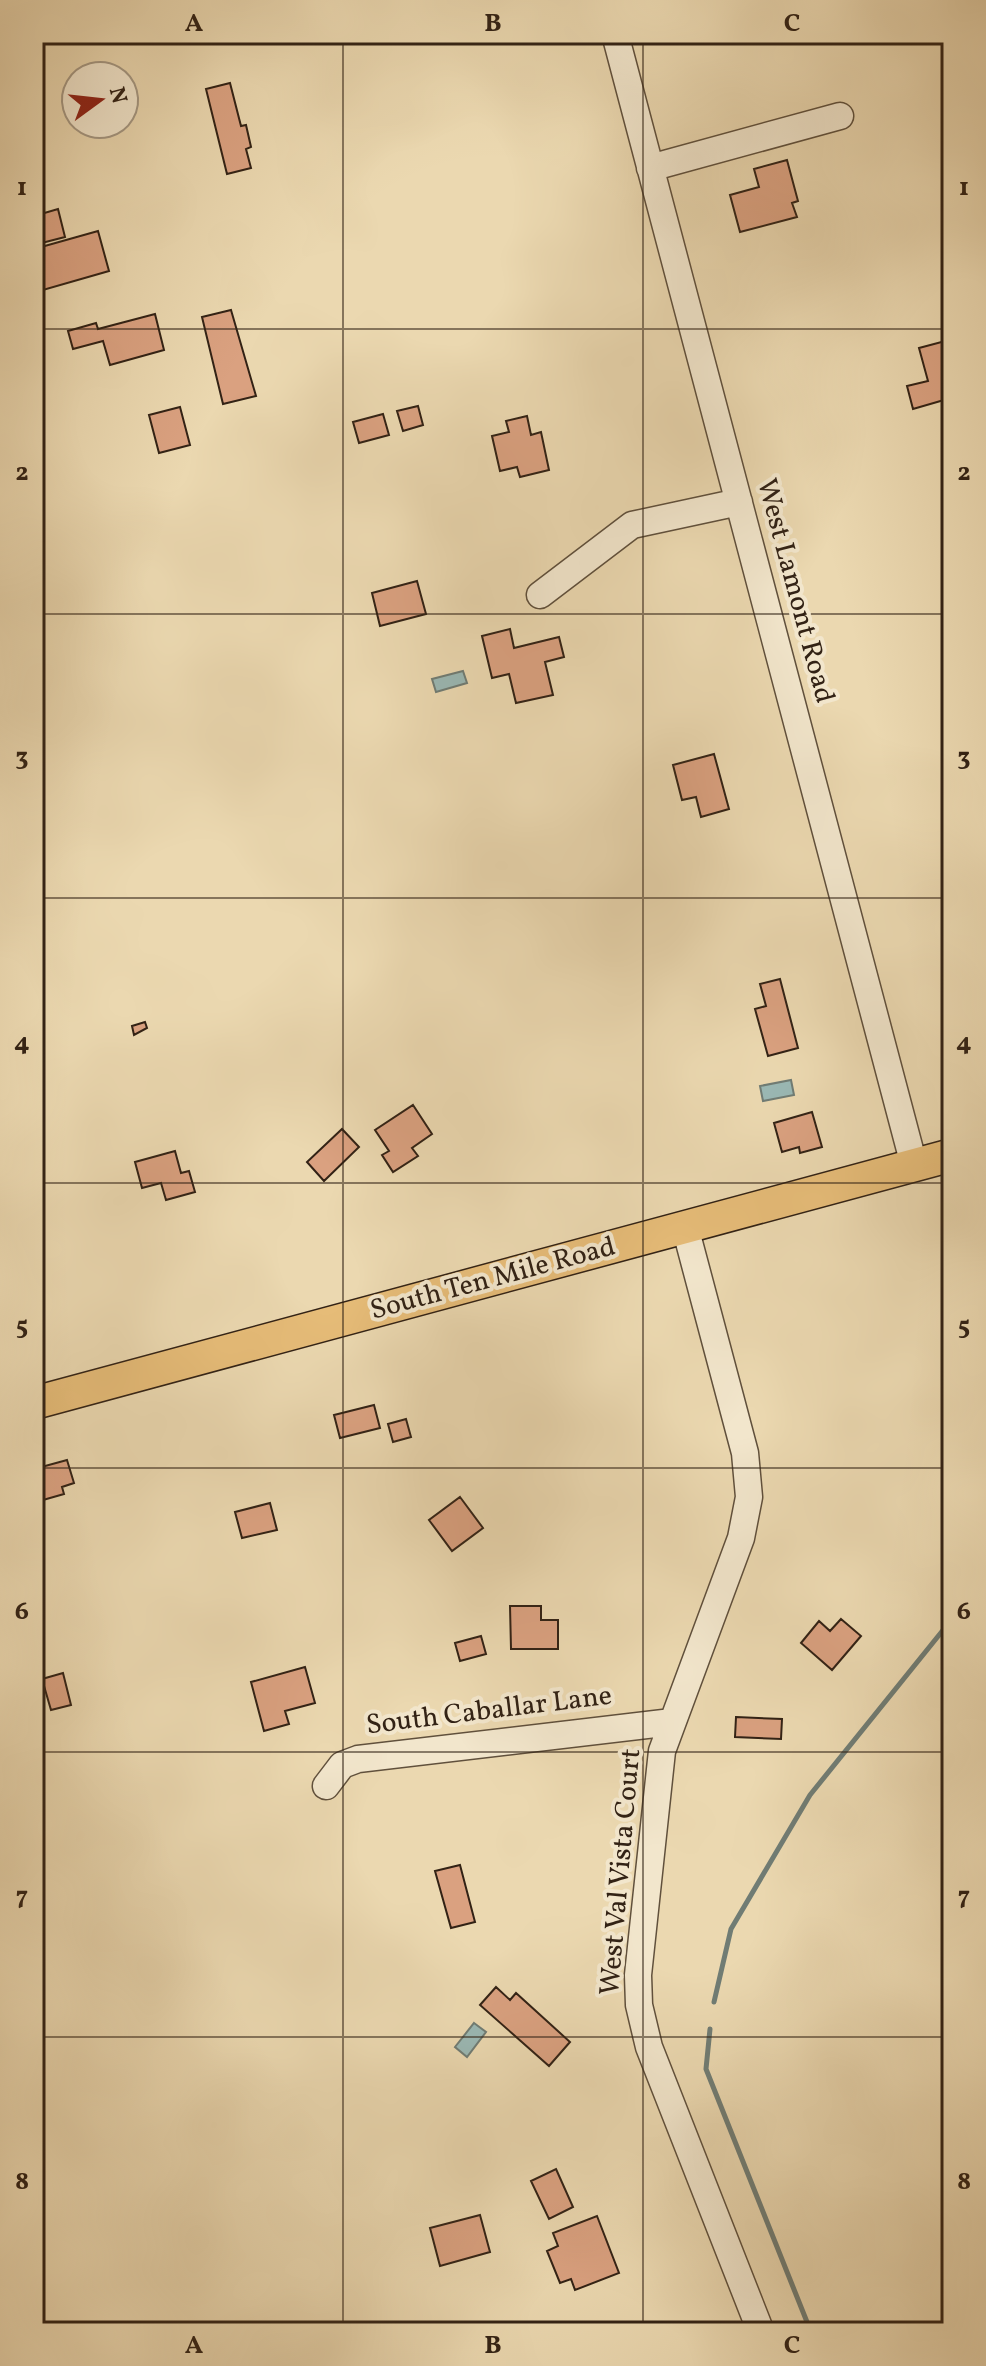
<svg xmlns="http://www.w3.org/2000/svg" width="986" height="2366" font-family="Vollkorn,serif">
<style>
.water{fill:#9ab8b4;stroke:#707c74;stroke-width:2}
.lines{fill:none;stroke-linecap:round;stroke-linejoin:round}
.stream{stroke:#707c74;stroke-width:5}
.building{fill:#daa180;stroke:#322215;stroke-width:2}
.minor-casing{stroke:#60503c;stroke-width:29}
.major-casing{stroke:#322215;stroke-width:35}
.minor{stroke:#f2e6cc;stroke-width:26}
.major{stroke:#e6bc78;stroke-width:32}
.grid{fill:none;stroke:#322215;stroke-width:2;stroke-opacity:0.55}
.labels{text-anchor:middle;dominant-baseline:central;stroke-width:8;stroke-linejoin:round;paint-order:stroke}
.street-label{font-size:28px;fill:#322215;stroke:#f2e6cc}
.neatline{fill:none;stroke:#322215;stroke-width:3}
.grid-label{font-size:26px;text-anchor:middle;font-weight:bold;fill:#322215}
</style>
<rect width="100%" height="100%" fill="#ebd8b0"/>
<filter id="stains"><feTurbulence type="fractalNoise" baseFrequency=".0025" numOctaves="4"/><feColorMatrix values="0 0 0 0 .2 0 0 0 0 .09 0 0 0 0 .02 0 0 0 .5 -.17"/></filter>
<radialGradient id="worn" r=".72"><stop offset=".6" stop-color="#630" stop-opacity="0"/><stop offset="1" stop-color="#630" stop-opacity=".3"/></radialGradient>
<path class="water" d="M463 671 467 683 436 692 432 679Z
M791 1080 794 1095 763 1101 760 1086Z
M474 2023 486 2032 467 2057 455 2047Z"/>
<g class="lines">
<path class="stream" d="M714 2002 731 1929 810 1795 952 1619
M710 2029 706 2069 811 2332"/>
</g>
<path class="building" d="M230 83 241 126 246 125 251 147 246 149 251 168 227 174 206 89Z
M787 160 798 201 792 203 797 217 740 232 730 195 759 187 754 169Z
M58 209 65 237 34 245V216Z
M98 231 109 271 36 292 34 249Z
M231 310 256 396 223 404 202 317Z
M155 314 164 350 110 365 103 341 73 349 68 331 96 323 98 329Z
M949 340 952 393 943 395 944 400 913 409 907 386 928 381 919 348Z
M418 406 423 425 403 431 397 411Z
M180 407 190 445 159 453 149 415Z
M383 414 389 435 359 443 353 422Z
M527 416 531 435 541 432 549 470 520 477 517 467 500 471 492 436 509 432 506 421Z
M417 581 426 614 380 626 372 593Z
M510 629 514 648 559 637 564 657 545 662 553 695 516 703 509 674 492 678 482 636Z
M714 754 729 809 701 817 696 797 682 800 673 765Z
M780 979 798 1048 768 1056 755 1009 766 1006 760 984Z
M145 1022 147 1028 134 1035 132 1026Z
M413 1105 432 1134 412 1148 418 1156 393 1172 382 1155 389 1151 375 1130Z
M812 1112 822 1147 800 1153 799 1147 782 1152 774 1123Z
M342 1129 359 1147 324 1181 307 1162Z
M175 1151 181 1173 189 1171 195 1192 166 1200 161 1183 142 1188 135 1162Z
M374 1405 380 1428 340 1438 334 1415Z
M406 1419 411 1437 393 1442 388 1424Z
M67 1460 74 1483 62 1487 64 1494 43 1500 41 1493 34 1495V1469Z
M460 1497 483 1528 452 1551 429 1520Z
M270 1503 277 1530 242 1538 235 1512Z
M510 1606H541V1620H558V1649H511Z
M841 1619 861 1636 832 1670 801 1643 819 1621 830 1631Z
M481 1636 486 1654 460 1661 455 1643Z
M305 1667 315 1703 285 1711 289 1724 264 1731 251 1682Z
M63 1673 71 1705 51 1710 42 1679Z
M736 1717 782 1719 781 1739 735 1737Z
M460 1865 475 1922 451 1928 435 1871Z
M496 1987 510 2000 516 1993 570 2042 549 2066 480 2005Z
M556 2169 573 2207 549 2219 531 2181Z
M480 2215 490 2252 440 2266 430 2228Z
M597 2216 619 2273 575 2290 571 2279 560 2283 547 2251 558 2246 553 2233Z"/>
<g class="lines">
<defs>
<path id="minor" d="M615 34 914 1165
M650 168 840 116
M540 595 632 525 739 502
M685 1227 745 1453 749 1497 741 1538 662 1751 638 1975 639 2005 649 2047 761 2332
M326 1786 342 1765 358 1759 672 1722"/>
<path id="major" d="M34 1403 952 1155"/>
</defs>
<use href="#minor" class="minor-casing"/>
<use href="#major" class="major-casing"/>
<use href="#minor" class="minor"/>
<use href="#major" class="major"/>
</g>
<path class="grid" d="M343 34V2332M643 34V2332M34 329H952M34 614H952M34 898H952M34 1183H952M34 1468H952M34 1752H952M34 2037H952"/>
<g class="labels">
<g class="street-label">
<text transform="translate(795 591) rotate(75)">West Lamont Road</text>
<text transform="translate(493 1279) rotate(-15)">South Ten Mile Road</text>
<text transform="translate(489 1711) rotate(-7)">South Caballar Lane</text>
<text transform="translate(621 1872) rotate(-85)">West Val Vista Court</text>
</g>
</g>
<rect width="986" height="2366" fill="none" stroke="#ebd8b0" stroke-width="88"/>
<g transform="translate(100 100) rotate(75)"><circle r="38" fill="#f2e6cc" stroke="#a59883" stroke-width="2"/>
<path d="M0-6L14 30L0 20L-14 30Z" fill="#8f2418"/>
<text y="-12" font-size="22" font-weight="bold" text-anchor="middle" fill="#322215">N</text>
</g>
<rect x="44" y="44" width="898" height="2278" class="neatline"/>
<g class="grid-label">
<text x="194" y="31">A</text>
<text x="493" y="31">B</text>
<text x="792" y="31">C</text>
<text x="22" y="195">1</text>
<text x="964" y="195">1</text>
<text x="22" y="480">2</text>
<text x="964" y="480">2</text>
<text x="22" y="765">3</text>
<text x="964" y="765">3</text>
<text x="22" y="1050">4</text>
<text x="964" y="1050">4</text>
<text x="22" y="1334">5</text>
<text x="964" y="1334">5</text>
<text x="22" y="1619">6</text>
<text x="964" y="1619">6</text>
<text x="22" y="1904">7</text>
<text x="964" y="1904">7</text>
<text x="22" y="2189">8</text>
<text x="964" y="2189">8</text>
<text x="194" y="2353">A</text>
<text x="493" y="2353">B</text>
<text x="792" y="2353">C</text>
</g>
<rect width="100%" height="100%" filter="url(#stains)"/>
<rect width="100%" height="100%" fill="url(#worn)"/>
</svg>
